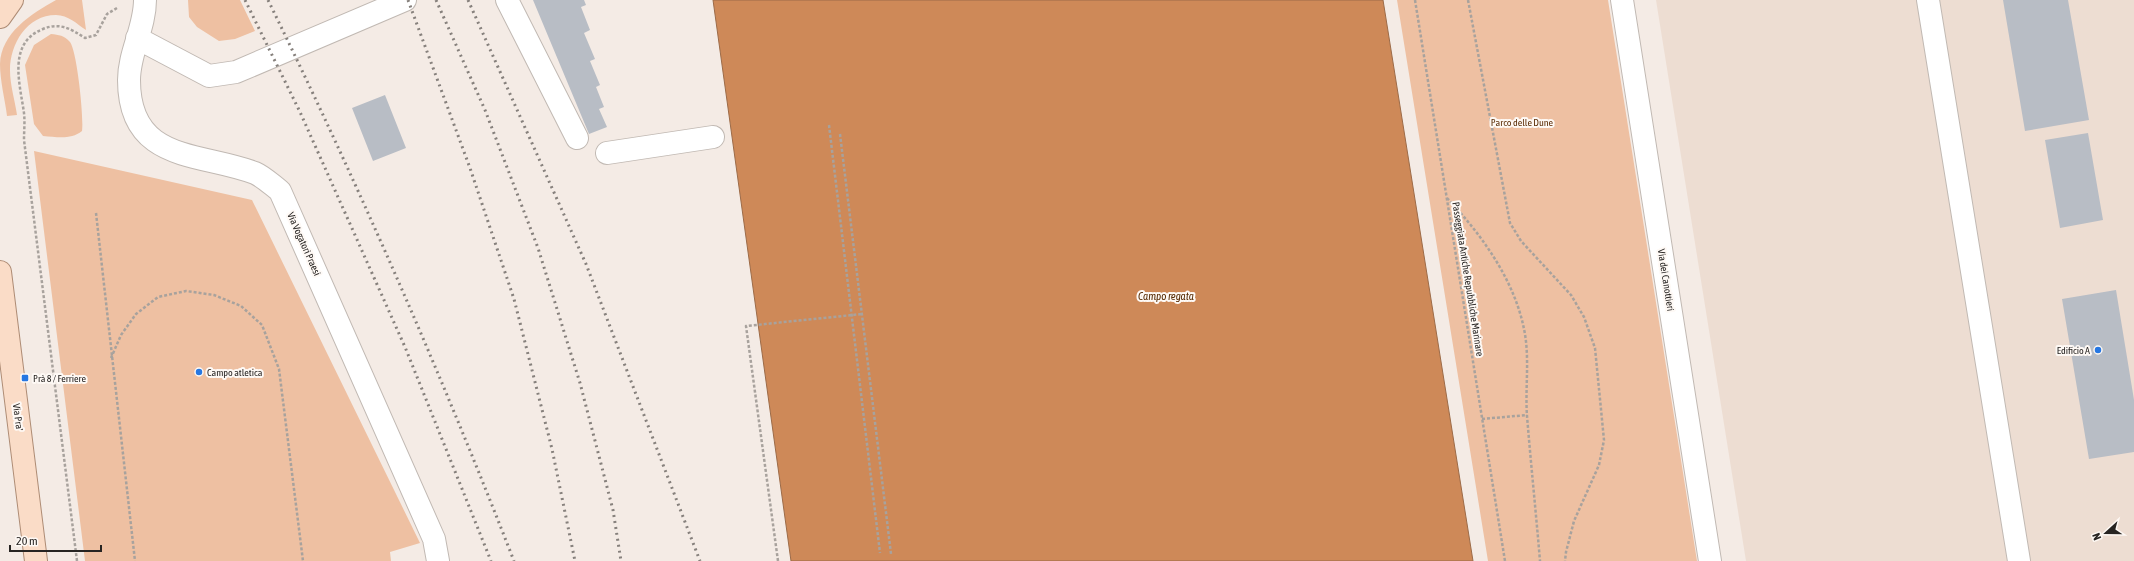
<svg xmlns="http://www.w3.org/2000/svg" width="2134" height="561" font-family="'Asap Condensed',sans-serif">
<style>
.built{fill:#edddd2}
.green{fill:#eec0a2}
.water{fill:#ce8958;stroke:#9c6b48}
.building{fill:#b8bdc5}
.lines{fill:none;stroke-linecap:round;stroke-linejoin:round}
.minor-casing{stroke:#c1b9b3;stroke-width:24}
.major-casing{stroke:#ae8c75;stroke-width:24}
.path{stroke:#a8a29d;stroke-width:2.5;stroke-dasharray:3 2;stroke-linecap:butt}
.minor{stroke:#fff;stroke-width:22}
.major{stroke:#fadcc7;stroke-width:22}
.rail{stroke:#86807c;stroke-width:3;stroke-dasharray:2 4;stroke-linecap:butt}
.poi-dot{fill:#2677e2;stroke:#fef9f5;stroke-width:1.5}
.labels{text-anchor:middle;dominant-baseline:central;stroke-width:4;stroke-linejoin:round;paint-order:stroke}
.park-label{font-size:10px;fill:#5d2f08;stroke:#fef9f5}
.street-label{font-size:10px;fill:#272422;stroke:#fef9f5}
.poi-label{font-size:10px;fill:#272422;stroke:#fef9f5;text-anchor:start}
.water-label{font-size:11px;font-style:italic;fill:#542800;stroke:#fef9f5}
</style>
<rect width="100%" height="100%" fill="#f4ebe5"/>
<path class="built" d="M1656 0H2134V561H1746Z"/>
<path class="green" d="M56 0H82L86 30C77 24 68 15 56 15 27 15 10 44 10 70 10 85 15 101 17 115L7 116C5 100 0 81 0 64 1 33 31 14 56 0Z
M188 0H240L255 31 235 39 219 41 197 27 189 17Z
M1397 0H1608L1697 561H1488Z
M51 34C59 35 64 35 70 42 77 51 84 118 82 131 71 140 57 137 43 136L34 124 25 65 34 45Z
M34 151 252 200 420 543 390 552 391 561H85Z"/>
<path class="water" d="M713 0H1383L1473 561H791Z"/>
<path class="building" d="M533 0H584L586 5 581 7 590 30 584 33 595 59 590 61 600 85 596 87 604 107 599 109 607 127 589 134Z
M2003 0H2068L2089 120 2025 131Z
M385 95 406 148 373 161 352 108Z
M2088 133 2103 220 2060 228 2045 140Z
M2116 290 2134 400V452L2089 459 2062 299Z"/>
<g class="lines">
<defs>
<path id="minor" d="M145 0C145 28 129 52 129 80 129 163 200 152 255 173 264 177 272 185 280 191L434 539 438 561
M507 0 577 138
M1622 0 1710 561
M1928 0 2019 561
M137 38 209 76 236 72 405 0
M607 153 713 137"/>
<path id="major" d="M0 17 12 0
M0 272 36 561"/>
</defs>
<use href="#minor" class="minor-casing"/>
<use href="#major" class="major-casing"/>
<path class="path" d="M1415 0 1505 561
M1468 0 1510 223 1521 241 1571 295 1584 317 1595 348 1604 440 1599 465 1574 521 1566 552 1565 561
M829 125 880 553
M840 134 891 554
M1447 198C1481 234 1514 279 1524 329 1530 357 1525 388 1527 416 1531 465 1536 513 1540 561
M96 213 135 561
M111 358 121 335 136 314 158 297 186 291 214 295 241 306 262 325 279 369 303 561
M1482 419 1527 415
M77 561 24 140C24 131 25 122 24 113 20 84 7 43 43 29 60 22 71 29 85 38L96 35 107 14 117 8
M778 561 746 326 862 314"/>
<use href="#minor" class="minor"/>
<use href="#major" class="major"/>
<path class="rail" d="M245 0 300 112 405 347 491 561
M268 0C358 184 440 371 514 561
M408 0 470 168 514 299 552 449 575 561
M436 0 485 110 538 248 580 383 613 510 621 561
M468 0 586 264 700 561"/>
</g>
<g class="poi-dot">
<circle cx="2098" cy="350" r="4"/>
<circle cx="199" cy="372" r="4"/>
<rect x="21" y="374" width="8" height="8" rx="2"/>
</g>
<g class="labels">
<g class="park-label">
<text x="1522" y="122">Parco delle Dune</text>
</g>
<g class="street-label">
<text transform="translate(304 244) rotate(66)">Via Vogatori Praesi</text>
<text transform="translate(1468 279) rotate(81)">Passeggiata Antiche Repubbliche Marinare</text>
<text transform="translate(1666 280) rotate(81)">Via dei Canottieri</text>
<text transform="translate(18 417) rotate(83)">Via Pra'</text>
</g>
<g class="poi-label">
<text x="2090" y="350" text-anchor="end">Edificio A</text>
<text x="207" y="372">Campo atletica</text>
<text x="33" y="378">Prà 8 / Ferriere</text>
</g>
<g class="water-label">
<text x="1166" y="296">Campo regata</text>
</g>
</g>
<g transform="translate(2106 533) rotate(249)" stroke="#fef9f5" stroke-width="3" paint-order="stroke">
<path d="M0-3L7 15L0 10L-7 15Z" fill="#272422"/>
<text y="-6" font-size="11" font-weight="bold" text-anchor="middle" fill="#272422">N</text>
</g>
<path d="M10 545v6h91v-6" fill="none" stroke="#272422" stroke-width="2"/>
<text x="16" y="545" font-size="12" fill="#272422" stroke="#fef9f5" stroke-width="3" paint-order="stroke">20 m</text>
</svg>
